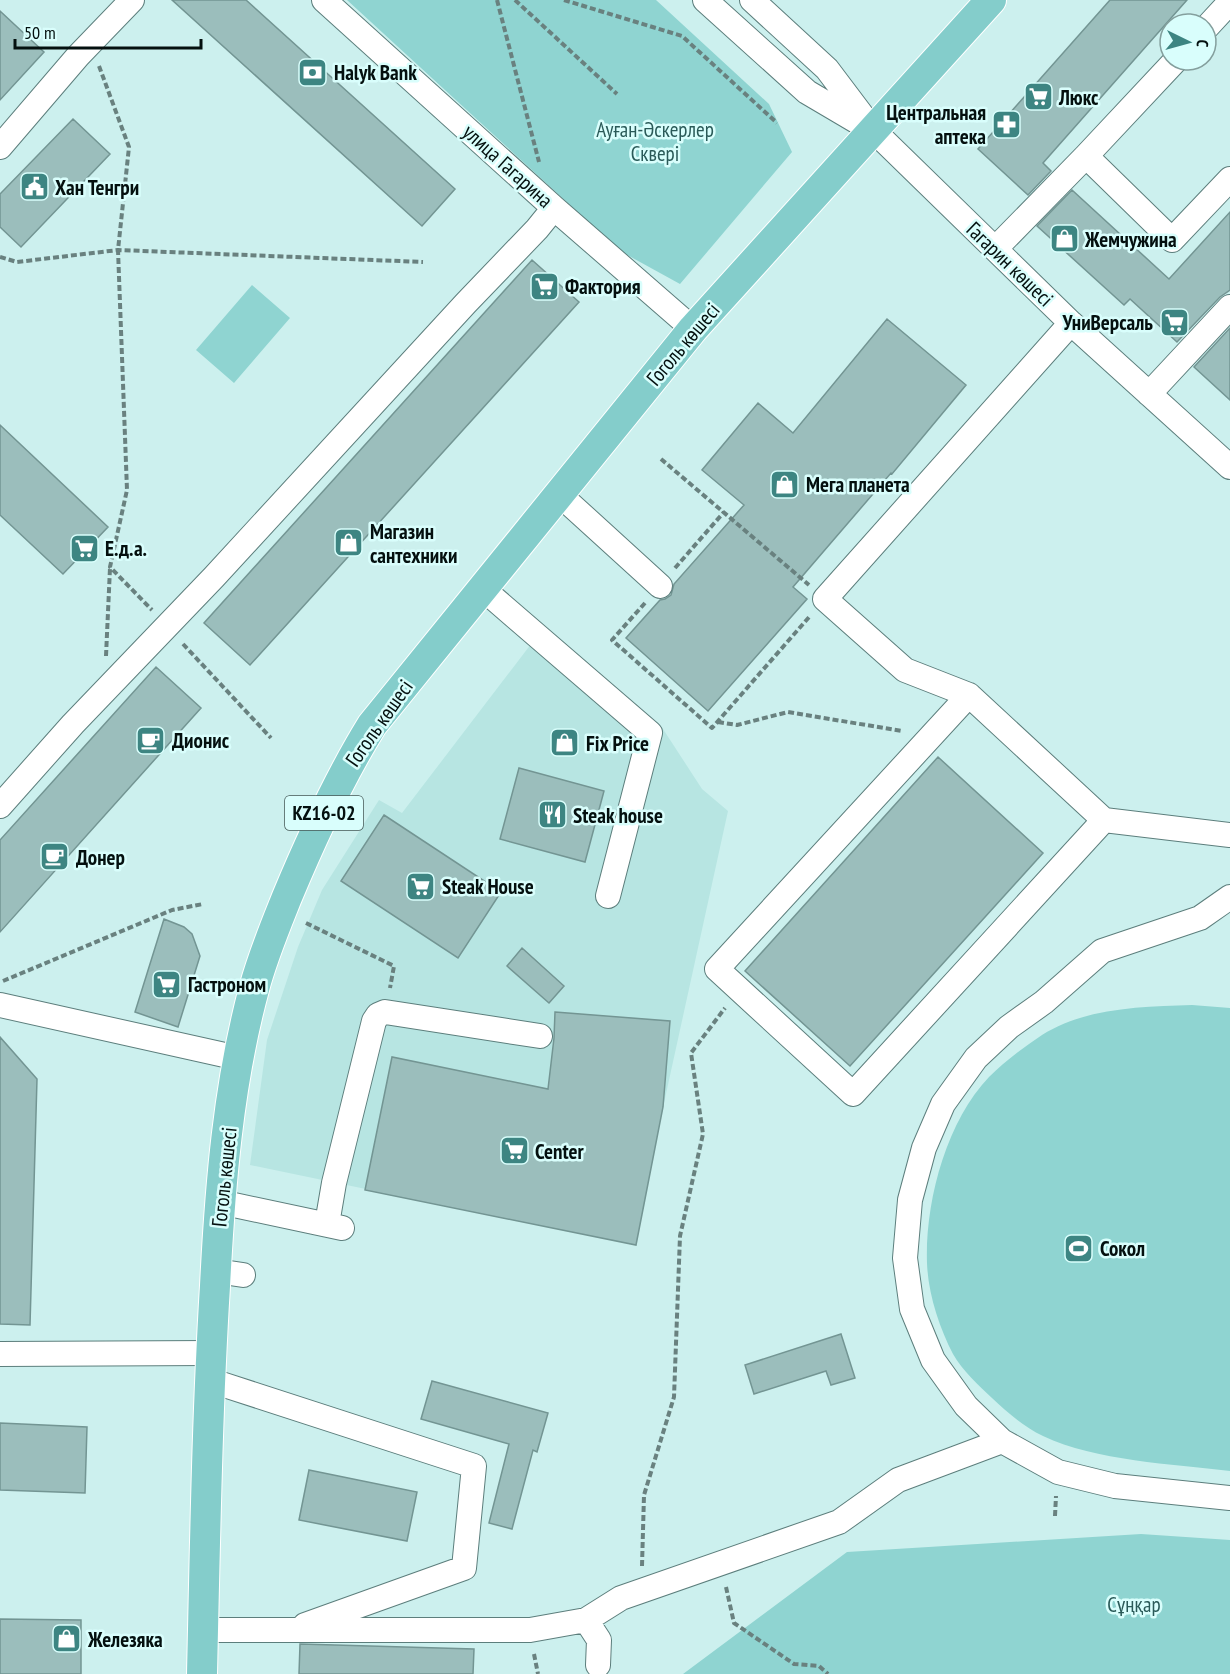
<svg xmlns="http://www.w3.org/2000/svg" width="1230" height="1674" font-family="'PT Sans Narrow',sans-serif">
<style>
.built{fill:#b7e5e2}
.green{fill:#8fd4d1}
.building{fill:#9bbebc;stroke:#739593;stroke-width:1.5}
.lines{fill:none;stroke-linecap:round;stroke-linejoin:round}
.minor-casing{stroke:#5c7e7c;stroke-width:26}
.major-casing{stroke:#fff;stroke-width:32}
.path{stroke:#69817f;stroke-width:4;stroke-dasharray:6 3;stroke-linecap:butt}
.minor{stroke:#fff;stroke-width:24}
.major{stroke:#84cdcb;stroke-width:30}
.labels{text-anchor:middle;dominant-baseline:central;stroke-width:5;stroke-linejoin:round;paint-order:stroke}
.shield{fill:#d9fefc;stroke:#445756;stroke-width:1.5}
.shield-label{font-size:20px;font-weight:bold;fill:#04100f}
.poi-label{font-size:21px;font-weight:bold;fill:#04100f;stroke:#d9fefc;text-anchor:start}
.park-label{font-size:21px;fill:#2a5a58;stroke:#d9fefc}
.street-label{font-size:21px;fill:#04100f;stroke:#d9fefc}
</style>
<rect width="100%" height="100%" fill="#ccf0ee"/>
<path class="built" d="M544 627 663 729 702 789 728 811 662 1112 636 1245 250 1165 267 1040 298 947 322 890 379 800 402 813Z"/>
<path class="green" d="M347 0H656L769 104 792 152 680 284 620 251Z
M252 285 290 318 234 383 196 350Z
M1192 1005 1230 1008V1471C1172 1464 1096 1461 1043 1436 1024 1427 1007 1412 992 1398 979 1386 962 1370 953 1354 939 1327 928 1293 927 1263 925 1202 946 1122 989 1077 1005 1061 1024 1047 1042 1035 1087 1007 1141 1007 1192 1005Z
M1141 1534 1230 1540V1674H683L847 1552Z"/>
<path class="building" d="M172 0H246L455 189 422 226Z
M1110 0H1187L1043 163 1051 171 1028 195 978 149Z
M0 11 44 52 0 100Z
M73 119 110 154 21 247 0 227V194Z
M1072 190 1169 279 1230 212V290L1220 297 1177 342 1130 299 1124 305 1037 226Z
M532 260 579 302 250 665 204 623Z
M887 319 966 385 892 474 891 473 793 587 807 599 708 711 626 638 660 600 665 599 671 595 674 584 744 505 702 470 758 403 793 433Z
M1230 328V400L1194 367Z
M0 425 108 527 63 574 0 515Z
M156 667 201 708 0 932V840Z
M938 757 1043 853 850 1066 745 971Z
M519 768 604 791 585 862 500 839Z
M384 815 501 892 458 958 341 881Z
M164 919 184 927 192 934 200 956 178 1027 135 1012Z
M522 948 564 986 549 1003 507 966Z
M555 1012 670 1021 663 1107 636 1245 365 1190 392 1057 548 1089 554 1038Z
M0 1037 37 1079 30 1325 0 1324Z
M841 1334 855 1378 831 1385 826 1371 754 1394 745 1365Z
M432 1381 548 1413 537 1452 533 1450 512 1529 489 1523 509 1444 421 1419Z
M0 1423 87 1427 85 1493 0 1490Z
M309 1470 417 1492 407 1541 299 1520Z
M0 1619 81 1620V1674H0Z
M300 1644 474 1649 473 1674H299Z"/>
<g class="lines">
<defs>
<path id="minor" d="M324 0 554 208 693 329
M705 0 807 92 863 125
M752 0 827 69 873 130 1071 323 1230 467
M1206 28 1230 2
M0 147 78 56 132 0
M1086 156 1172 240 1230 179
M995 249 1086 156 1176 60
M1149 394 1230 307
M559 494 660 586
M483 589 650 733 608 896
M969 695 905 670 825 599 1071 323
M0 806 73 724 214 577 466 303 537 229 554 208
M1104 820 853 1094 717 969 969 695 1104 820 1230 835
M1230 897 1200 918 1102 951 1044 1002 1009 1027 976 1058 943 1104 924 1148 910 1200 905 1258 912 1309 933 1360 966 1406 1002 1441 1058 1472 1115 1486 1230 1498
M0 1005 238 1058
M220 1202 342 1228
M327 1224 334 1183 374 1021 378 1015 385 1012 540 1036
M216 1271 243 1275
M0 1354 211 1353
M209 1380 474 1466 464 1568 305 1625
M586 1620 599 1640 598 1665
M203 1630H530L586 1620 621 1598 839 1522 898 1480 1002 1441"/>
<path id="major" d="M202 1674C205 1545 207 1415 215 1286 220 1187 228 1085 254 989 262 958 275 927 287 897 312 837 338 780 372 725L693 329 991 0"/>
</defs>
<use href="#minor" class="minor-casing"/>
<use href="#major" class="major-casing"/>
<path class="path" d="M497 0 539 162
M515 0 617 94
M564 0 682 36 777 123
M99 66 129 147 118 250 127 490 110 567 152 610
M0 257 17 262 118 250 423 262
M661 459 809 585
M675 568 724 512
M645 603 612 640 712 728 810 616
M183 644 271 738
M106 656 110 568
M718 722 737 725 788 712 902 731
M306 923 394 966 390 988
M3 981 172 910 203 904
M1055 1516 1056 1496
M642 1566 644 1495 674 1397 680 1236 703 1134 691 1053 725 1008
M726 1587 734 1623 794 1664 819 1666 828 1674
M534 1654 538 1674"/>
<use href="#minor" class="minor"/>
<use href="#major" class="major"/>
</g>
<defs>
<symbol id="bank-square" viewBox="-11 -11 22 22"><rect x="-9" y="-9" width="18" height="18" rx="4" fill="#3d8582" stroke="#d9fefc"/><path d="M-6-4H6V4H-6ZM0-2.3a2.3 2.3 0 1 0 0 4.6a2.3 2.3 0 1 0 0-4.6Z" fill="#fff"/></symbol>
<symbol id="supermarket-square" viewBox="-11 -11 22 22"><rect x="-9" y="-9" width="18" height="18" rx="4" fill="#3d8582" stroke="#d9fefc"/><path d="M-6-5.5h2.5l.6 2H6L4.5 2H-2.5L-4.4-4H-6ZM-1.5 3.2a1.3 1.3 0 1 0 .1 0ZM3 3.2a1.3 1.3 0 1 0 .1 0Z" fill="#fff"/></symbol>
<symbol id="pharmacy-square" viewBox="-11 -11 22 22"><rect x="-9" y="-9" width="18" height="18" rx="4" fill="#3d8582" stroke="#d9fefc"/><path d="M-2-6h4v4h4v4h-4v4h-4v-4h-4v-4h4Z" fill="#fff"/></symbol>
<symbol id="civic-square" viewBox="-11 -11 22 22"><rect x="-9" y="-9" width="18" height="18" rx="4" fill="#3d8582" stroke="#d9fefc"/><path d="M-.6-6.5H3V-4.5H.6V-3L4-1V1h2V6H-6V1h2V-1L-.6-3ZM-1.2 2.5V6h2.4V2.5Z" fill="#fff"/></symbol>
<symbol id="shop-square" viewBox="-11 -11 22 22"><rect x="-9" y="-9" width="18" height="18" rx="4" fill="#3d8582" stroke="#d9fefc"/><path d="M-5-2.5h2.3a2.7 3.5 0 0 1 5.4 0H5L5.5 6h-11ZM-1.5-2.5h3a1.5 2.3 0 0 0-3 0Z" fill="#fff"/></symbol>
<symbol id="cafe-square" viewBox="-11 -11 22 22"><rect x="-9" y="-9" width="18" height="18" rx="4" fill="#3d8582" stroke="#d9fefc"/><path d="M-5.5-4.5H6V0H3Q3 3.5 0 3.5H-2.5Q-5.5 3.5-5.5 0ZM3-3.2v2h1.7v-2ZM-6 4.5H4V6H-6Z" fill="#fff"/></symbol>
<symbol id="restaurant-square" viewBox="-11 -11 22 22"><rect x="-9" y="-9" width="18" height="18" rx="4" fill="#3d8582" stroke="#d9fefc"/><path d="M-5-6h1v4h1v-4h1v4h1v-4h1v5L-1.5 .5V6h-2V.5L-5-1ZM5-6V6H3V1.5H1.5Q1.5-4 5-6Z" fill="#fff"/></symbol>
<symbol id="stadium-square" viewBox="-11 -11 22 22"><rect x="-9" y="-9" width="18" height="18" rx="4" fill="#3d8582" stroke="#d9fefc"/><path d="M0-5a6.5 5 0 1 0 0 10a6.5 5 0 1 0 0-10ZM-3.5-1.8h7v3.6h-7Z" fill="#fff"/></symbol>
</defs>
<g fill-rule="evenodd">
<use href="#bank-square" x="296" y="56" width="33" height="33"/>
<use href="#supermarket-square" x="1022" y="80" width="33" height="33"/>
<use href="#pharmacy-square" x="990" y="108" width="33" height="33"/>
<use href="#civic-square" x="18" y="170" width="33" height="33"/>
<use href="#shop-square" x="1048" y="222" width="33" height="33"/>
<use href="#supermarket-square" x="528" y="270" width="33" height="33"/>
<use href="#supermarket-square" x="1158" y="306" width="33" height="33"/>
<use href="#shop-square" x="768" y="468" width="33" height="33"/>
<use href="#shop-square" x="332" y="526" width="33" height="33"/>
<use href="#supermarket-square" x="68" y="532" width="33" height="33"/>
<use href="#cafe-square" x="134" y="724" width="33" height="33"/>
<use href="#shop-square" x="548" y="726" width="33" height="33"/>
<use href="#restaurant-square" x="536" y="798" width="33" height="33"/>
<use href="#cafe-square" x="38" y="840" width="33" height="33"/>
<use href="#supermarket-square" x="404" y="870" width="33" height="33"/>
<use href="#supermarket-square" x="150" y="968" width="33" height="33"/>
<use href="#supermarket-square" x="498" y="1134" width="33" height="33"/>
<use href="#stadium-square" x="1062" y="1232" width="33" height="33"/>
<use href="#shop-square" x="50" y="1622" width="33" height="33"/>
</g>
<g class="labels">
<rect class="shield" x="285" y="796" width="78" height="34" rx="4.5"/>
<g class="shield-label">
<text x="324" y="813">KZ16-02</text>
</g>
<g class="poi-label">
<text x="334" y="72">Halyk Bank</text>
<text x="1059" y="97">Люкс</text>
<text x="986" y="112" text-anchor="end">Центральная<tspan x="986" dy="24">аптека</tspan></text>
<text x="55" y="187">Хан Тенгри</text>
<text x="1085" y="239">Жемчужина</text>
<text x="565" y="286">Фактория</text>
<text x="1153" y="322" text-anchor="end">УниВерсаль</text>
<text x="806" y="484">Мега планета</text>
<text x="370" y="531">Магазин<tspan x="370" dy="24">сантехники</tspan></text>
<text x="105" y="548">Е.д.а.</text>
<text x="172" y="740">Дионис</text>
<text x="586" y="743">Fix Price</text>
<text x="573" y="815">Steak house</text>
<text x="76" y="857">Донер</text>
<text x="442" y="886">Steak House</text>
<text x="188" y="984">Гастроном</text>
<text x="535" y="1151">Center</text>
<text x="1100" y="1248">Сокол</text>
<text x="88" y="1639">Железяка</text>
</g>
<g class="park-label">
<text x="655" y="129">Ауған-Әскерлер<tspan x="655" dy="24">Сквері</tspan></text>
<text x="1134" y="1604">Сұңқар</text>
</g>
<g class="street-label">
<text transform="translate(508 166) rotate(42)">улица Гагарина</text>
<text transform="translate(1010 264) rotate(44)">Гагарин көшесі</text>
<text transform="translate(683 344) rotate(-50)">Гоголь көшесі</text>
<text transform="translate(379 723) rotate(-55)">Гоголь көшесі</text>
<text transform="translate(224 1177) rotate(-84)">Гоголь көшесі</text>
</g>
</g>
<g transform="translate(1188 42) rotate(95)"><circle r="28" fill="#d9fefc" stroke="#849f9d" stroke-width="1.5"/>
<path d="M0-4.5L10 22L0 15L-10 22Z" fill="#3d8582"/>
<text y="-9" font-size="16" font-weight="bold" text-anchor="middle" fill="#04100f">С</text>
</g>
<path d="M15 39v9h186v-9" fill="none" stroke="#04100f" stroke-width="3"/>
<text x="24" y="39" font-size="18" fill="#04100f" stroke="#d9fefc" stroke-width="4.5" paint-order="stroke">50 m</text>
</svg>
